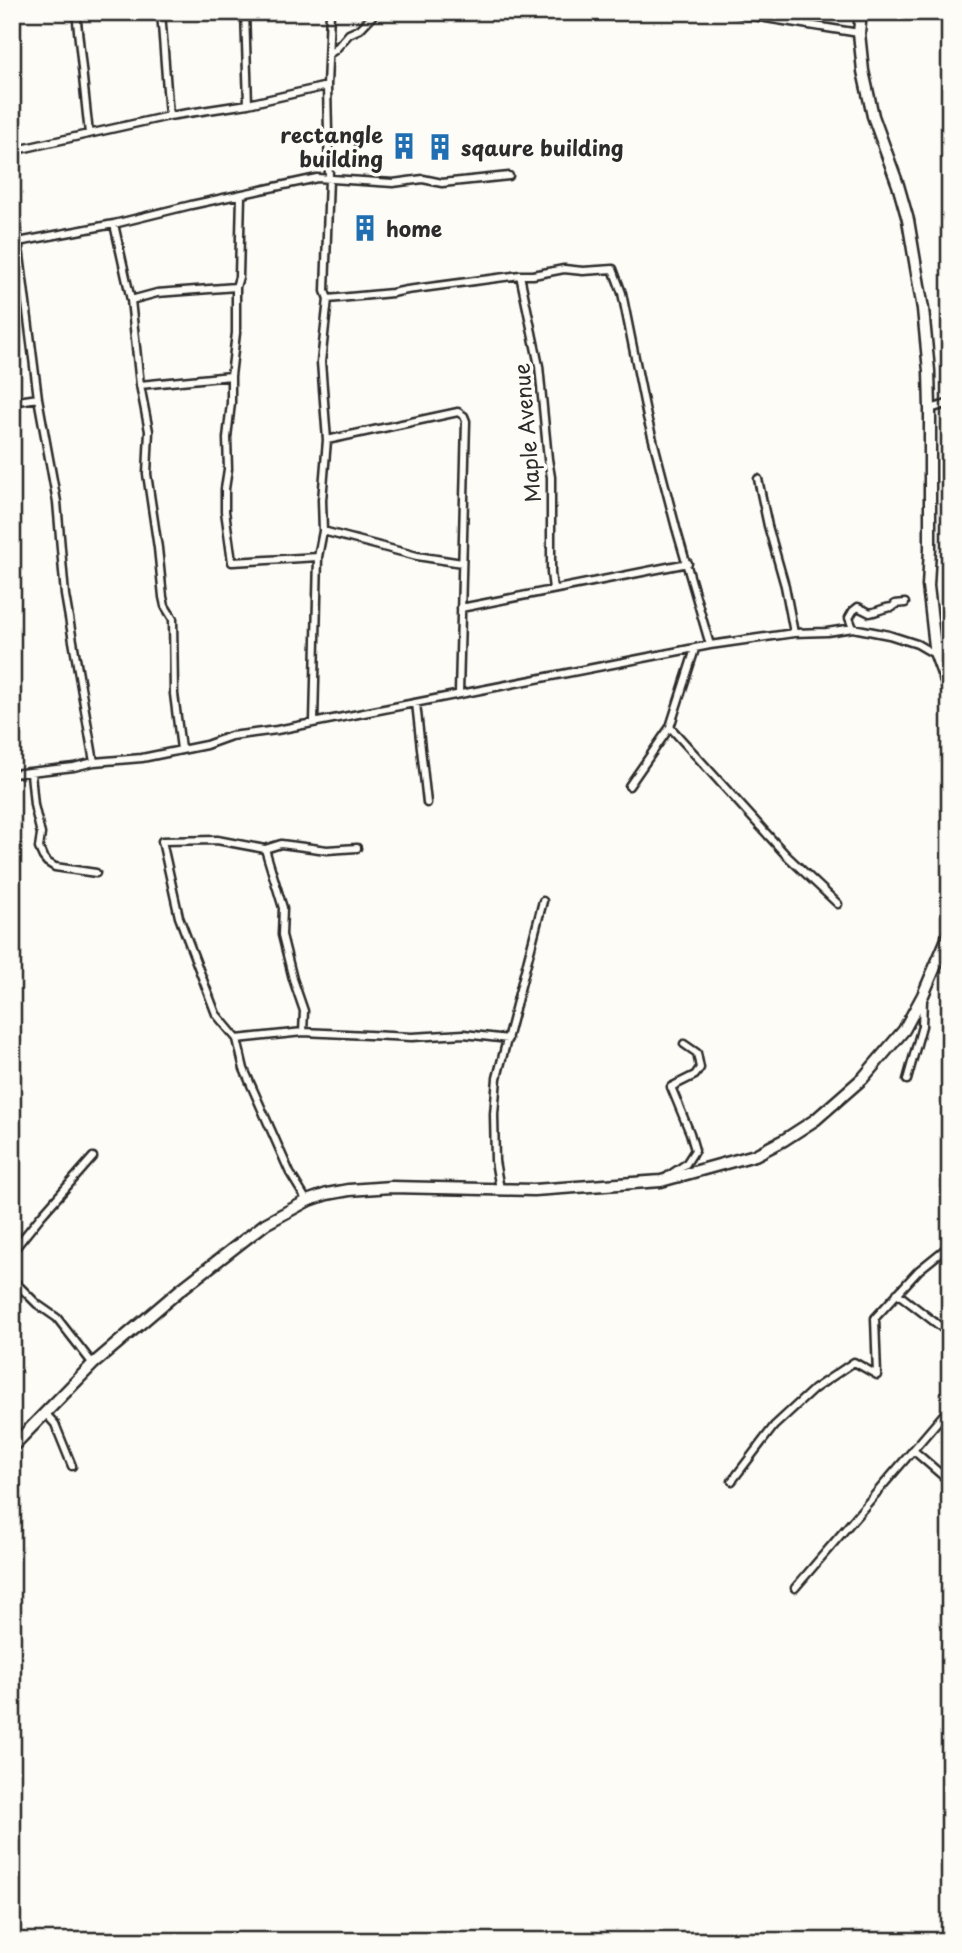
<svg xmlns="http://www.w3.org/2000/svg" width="962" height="1953" font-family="'Playpen Sans',sans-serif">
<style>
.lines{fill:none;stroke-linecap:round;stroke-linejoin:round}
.minor-casing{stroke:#2b2b2b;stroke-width:11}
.primary-casing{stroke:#2b2b2b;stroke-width:15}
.minor{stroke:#fdfcf7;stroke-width:6}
.primary{stroke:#fdfcf7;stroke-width:10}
.labels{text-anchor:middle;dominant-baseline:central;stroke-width:7;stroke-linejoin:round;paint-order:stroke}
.poi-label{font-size:21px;font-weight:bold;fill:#2b2b2b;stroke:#fdfcf7;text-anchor:start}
.street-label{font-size:21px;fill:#2b2b2b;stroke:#fdfcf7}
</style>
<rect width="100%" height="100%" fill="#fdfcf7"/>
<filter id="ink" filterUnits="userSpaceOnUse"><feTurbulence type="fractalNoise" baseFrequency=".0143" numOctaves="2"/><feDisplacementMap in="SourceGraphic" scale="14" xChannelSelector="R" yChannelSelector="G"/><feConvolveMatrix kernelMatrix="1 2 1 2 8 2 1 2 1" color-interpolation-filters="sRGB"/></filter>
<g filter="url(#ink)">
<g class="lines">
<defs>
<path id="minor" d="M76 12 89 134
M161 12 169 116
M245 12 248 104
M728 12 859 33
M329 54 335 50 349 34 360 29 376 12
M12 151 169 116 248 104 327 86
M12 192 38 398 57 502 65 595 94 762
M241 195 239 277 236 287V333L231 376V403L227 438 228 469 225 489V511L232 562 318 557
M114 224 131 300 140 385 149 431 147 474 158 548 163 597 165 606 173 619 174 694 181 749
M18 242 114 224 191 205 317 178 393 183 423 179 442 183 509 176
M520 275 539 366 548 459 551 477V573L553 589
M328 299 392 293 407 290 520 275H533L564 269 583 271 613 269 622 293 647 417 676 528 710 645
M131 300 157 293 236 287
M140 385 231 376
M12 402 38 398
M930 409 950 403
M327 440 458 412 464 416 466 421 459 693
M758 479 768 526 785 586 794 633
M323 531 417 556 462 563
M461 608 688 563
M853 628 849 618 853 611 858 607 870 613C879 611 885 607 893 607L895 604 905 603
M416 703 427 803
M314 722 318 557 323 531 322 500 327 440 321 362 328 299 325 291 329 178 327 86 330 12
M670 727 786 855 838 904
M31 773 34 805 41 834 39 848 43 857 47 862 55 867 96 873
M12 774 74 767 94 762 142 758 206 745 231 736 277 730 710 645 794 633 827 632 853 628 889 635 917 644 936 655
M629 786 670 727 695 649
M265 849 283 908 282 935 293 979 304 1011 303 1032
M237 1039 303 1032 412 1037 464 1034 508 1039
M907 1080 922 1026 923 1000
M668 1176 686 1164 695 1150 690 1133 671 1087 695 1075 700 1068 697 1053 684 1044
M500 1189 495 1161 494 1114 497 1078 543 901
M307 1201 290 1173 244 1069 237 1039 216 1014 179 917 162 841 217 840 265 849 281 844 327 850 357 848
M12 1252 41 1216 93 1157
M12 1279 37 1304 57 1318 93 1364
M897 1293 950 1334
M877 1375 875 1318 919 1270 950 1245
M46 1414 55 1424 72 1466
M913 1450 950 1482
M732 1481 774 1426 814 1389 854 1362 877 1375
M795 1588 950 1407"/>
<path id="primary" d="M861 12 859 33 863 71 873 116 898 185 908 220 923 309 929 371 930 409V549L928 586 936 655 950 693
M12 1447 93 1364 180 1290 265 1224 307 1201 327 1194 349 1190 391 1187 534 1190 661 1181 755 1155 784 1140 815 1120 863 1078 904 1030 923 995 950 932"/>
</defs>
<use href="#minor" class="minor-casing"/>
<use href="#primary" class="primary-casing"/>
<use href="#minor" class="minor"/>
<use href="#primary" class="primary"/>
</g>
</g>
<defs>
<symbol id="building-bare" viewBox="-9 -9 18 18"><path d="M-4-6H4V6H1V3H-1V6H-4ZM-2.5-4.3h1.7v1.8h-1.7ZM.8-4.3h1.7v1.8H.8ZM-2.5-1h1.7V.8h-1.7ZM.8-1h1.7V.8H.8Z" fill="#1f6fb2" stroke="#fdfcf7" stroke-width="2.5" paint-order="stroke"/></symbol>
</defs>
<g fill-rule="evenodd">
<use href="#building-bare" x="385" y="127" width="38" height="38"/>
<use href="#building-bare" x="421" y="128" width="38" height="38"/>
<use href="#building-bare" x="346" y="209" width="38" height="38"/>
</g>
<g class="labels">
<g class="poi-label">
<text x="383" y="134" text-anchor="end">rectangle<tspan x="383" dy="24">building</tspan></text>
<text x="461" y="147">sqaure building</text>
<text x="386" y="228">home</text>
</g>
<g class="street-label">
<text transform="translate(526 433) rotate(-95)">Maple Avenue</text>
</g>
</g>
<rect width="962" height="1953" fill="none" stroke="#fdfcf7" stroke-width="42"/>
<rect x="21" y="21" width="920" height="1911" fill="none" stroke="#2b2b2b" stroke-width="2.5" filter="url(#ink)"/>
</svg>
